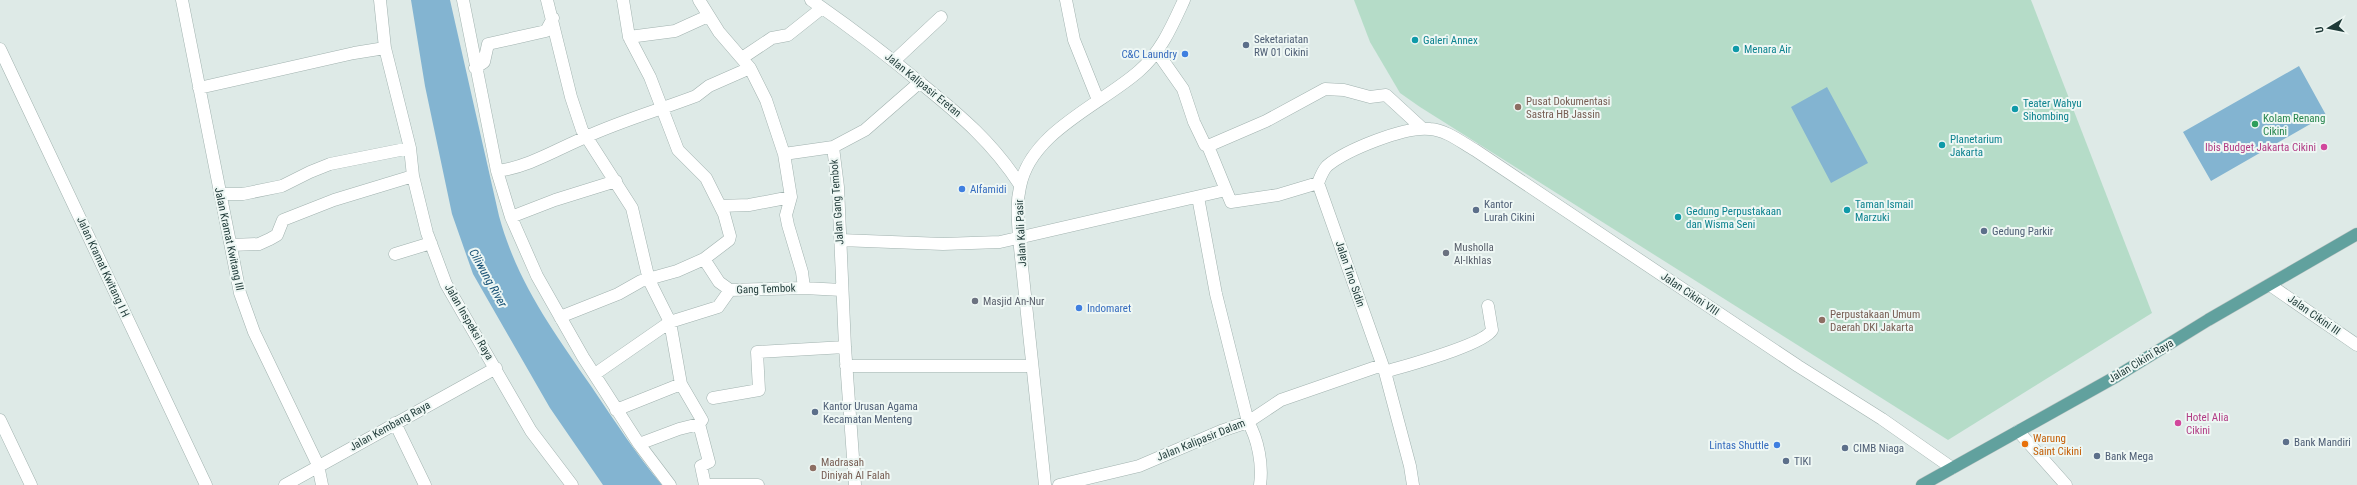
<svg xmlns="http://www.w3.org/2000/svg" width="2357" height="485" font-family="'Roboto Condensed',sans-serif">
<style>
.green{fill:#b5dcc8}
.water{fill:#83b4d1}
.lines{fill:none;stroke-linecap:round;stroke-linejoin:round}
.minor-casing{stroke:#a1b2af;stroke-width:13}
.major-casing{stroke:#bcc4c3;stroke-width:13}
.minor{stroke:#fff;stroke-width:12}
.major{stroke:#61a19e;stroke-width:12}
.culture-dot{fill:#0f9aa8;stroke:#eef7f4;stroke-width:1.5}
.service-dot{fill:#5c6f8a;stroke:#eef7f4;stroke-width:1.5}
.shop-dot{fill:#3f7fe0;stroke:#eef7f4;stroke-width:1.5}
.education-dot{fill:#8d6e63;stroke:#eef7f4;stroke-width:1.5}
.leisure-dot{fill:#2e9e5b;stroke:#eef7f4;stroke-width:1.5}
.hotel-dot{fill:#d1479c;stroke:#eef7f4;stroke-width:1.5}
.worship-dot{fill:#6b7280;stroke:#eef7f4;stroke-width:1.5}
.food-dot{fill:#e8710a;stroke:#eef7f4;stroke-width:1.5}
.labels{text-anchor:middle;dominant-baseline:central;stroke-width:4;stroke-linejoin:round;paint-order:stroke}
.service-label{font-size:11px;fill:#4e5e75;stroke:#eef7f4;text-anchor:start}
.culture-label{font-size:11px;fill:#0d838f;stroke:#eef7f4;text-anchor:start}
.shop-label{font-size:11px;fill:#366cbe;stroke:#eef7f4;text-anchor:end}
.street-label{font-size:11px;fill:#1f3a38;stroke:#eef7f4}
.education-label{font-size:11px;fill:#785e54;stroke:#eef7f4;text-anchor:start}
.leisure-label{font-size:11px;fill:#27864d;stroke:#eef7f4;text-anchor:start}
.hotel-label{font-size:11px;fill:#b23c85;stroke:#eef7f4;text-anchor:end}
.worship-label{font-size:11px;fill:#5b616d;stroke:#eef7f4;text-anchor:start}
.food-label{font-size:11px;fill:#c56008;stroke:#eef7f4;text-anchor:start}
.water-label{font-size:12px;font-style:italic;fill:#185276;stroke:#eef7f4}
</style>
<rect width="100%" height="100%" fill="#deeae7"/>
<path class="green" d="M1354 0H2031L2152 313 1948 440 1420 107 1400 93 1370 42Z"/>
<path class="water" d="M411 0H450L499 216C517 282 553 331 591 386 614 420 636 454 662 485H603L550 408 473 274 452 214 425 86Z
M2299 66 2326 115 2211 181 2183 132Z
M1827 87 1868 163 1831 183 1791 107Z"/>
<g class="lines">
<defs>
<path id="minor" d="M182 0 240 293 254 332 318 465 322 485
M380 0 385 48 410 148 413 176 427 233 446 284 531 431 572 485
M463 0 497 171 511 217 537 276 583 357 639 444 670 485
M547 0 571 97 582 130 632 208 649 280 670 322 681 384 702 420 699 424 709 462 701 466 705 485
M623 0 629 37 650 77 678 150 706 178 724 214 730 236 729 240 704 259 719 282 730 290
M699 0 719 32 750 68 766 100 784 154 791 197 786 215 788 225 802 272 804 288
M811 0C850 27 887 55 923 85 961 116 993 143 1020 185
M1066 0 1074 40 1098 100
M629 37 675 31 708 16
M0 49 206 485
M1157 52 1183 89 1194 122 1205 145 1208 146 1266 121 1325 89 1344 90 1370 97 1386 95 1423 129
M742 58 772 38 788 35 822 8
M894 61 941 17
M475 68 484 62 488 44 546 31 553 18
M199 88 354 53 385 48
M1208 146 1226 190
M833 147 838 187 845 347 855 485
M784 154 833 147 865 130 920 82
M497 171C529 167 557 149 586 137 621 121 659 110 696 96L709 86 750 68
M220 194H243L282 186 310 172 330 164 410 148
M1198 197 1216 294 1248 422C1258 439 1263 465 1260 485
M720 206 749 205 791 197
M511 217 555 200 616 181
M840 240 943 244 1000 242 1226 190 1231 202 1278 195 1318 183
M231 245 259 244 270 239 277 235 283 220 334 200 413 176
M395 254 431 243
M2270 285 2357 345
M560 317 618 294 641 281 677 271 704 259
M846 366H1032
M1385 372C1404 366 1484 345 1492 330L1488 306
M595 374 670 322 718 307 730 290 804 288 842 290
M713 398 759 390 757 352 845 347
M616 410 681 384
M0 420 31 485
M395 423 425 485
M2018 431 2066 485
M639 444 679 429 699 424
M285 485 496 368
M706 485H758
M1045 485 1019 238C1018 221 1016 204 1020 187 1030 132 1102 104 1139 71 1161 52 1172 26 1184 0
M1059 485 1139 466 1221 431 1248 422 1281 400 1382 365
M1413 485 1410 466 1385 372 1318 183C1320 178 1323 170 1327 166 1346 150 1405 126 1430 129 1446 130 1461 142 1475 150L1798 366 1882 419 1952 468"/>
<path id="major" d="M1922 485 2117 376 2208 320 2357 234"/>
</defs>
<use href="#minor" class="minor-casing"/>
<use href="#major" class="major-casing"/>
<use href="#minor" class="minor"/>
<use href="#major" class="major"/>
</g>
<g class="culture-dot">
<circle cx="1415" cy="40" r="4"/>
<circle cx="1736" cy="49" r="4"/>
<circle cx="2015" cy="109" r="4"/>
<circle cx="1942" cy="145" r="4"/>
<circle cx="1847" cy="210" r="4"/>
<circle cx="1678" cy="217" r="4"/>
</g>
<g class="service-dot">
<circle cx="1246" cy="45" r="4"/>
<circle cx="1476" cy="210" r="4"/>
<circle cx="1984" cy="231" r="4"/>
<circle cx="815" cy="412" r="4"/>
<circle cx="2286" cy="442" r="4"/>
<circle cx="1845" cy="448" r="4"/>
<circle cx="2097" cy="456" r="4"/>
<circle cx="1786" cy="461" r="4"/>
</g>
<g class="shop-dot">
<circle cx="1185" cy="54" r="4"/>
<circle cx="962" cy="189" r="4"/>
<circle cx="1079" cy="308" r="4"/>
<circle cx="1777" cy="445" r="4"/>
</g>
<g class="education-dot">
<circle cx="1518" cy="107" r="4"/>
<circle cx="1822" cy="320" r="4"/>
<circle cx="813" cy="468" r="4"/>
</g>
<circle class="leisure-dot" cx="2255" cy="124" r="4"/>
<g class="hotel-dot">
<circle cx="2324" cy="147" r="4"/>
<circle cx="2178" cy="423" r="4"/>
</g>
<g class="worship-dot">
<circle cx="1446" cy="253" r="4"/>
<circle cx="975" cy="301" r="4"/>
</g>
<circle class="food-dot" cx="2025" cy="444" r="4"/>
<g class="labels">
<g class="service-label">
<text x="1254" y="39">Seketariatan<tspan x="1254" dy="13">RW 01 Cikini</tspan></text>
<text x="1484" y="204">Kantor<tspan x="1484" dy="13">Lurah Cikini</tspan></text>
<text x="1992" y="231">Gedung Parkir</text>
<text x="823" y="406">Kantor Urusan Agama<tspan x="823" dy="13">Kecamatan Menteng</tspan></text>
<text x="2294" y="442">Bank Mandiri</text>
<text x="1853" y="448">CIMB Niaga</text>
<text x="2105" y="456">Bank Mega</text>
<text x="1794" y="461">TIKI</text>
</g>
<g class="culture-label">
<text x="1423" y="40">Galeri Annex</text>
<text x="1744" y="49">Menara Air</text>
<text x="2023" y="103">Teater Wahyu<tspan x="2023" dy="13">Sihombing</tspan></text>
<text x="1950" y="139">Planetarium<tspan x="1950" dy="13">Jakarta</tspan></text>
<text x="1855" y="204">Taman Ismail<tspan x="1855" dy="13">Marzuki</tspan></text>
<text x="1686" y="211">Gedung Perpustakaan<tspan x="1686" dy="13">dan Wisma Seni</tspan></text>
</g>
<g class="shop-label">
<text x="1177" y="54">C&amp;C Laundry</text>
<text x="970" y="189" text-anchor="start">Alfamidi</text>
<text x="1087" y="308" text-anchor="start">Indomaret</text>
<text x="1769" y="445">Lintas Shuttle</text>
</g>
<g class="street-label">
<text transform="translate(923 85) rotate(39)">Jalan Kalipasir Eretan</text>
<text transform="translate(837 202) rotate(-94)">Jalan Gang Tembok</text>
<text transform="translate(1021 233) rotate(-93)">Jalan Kali Pasir</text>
<text transform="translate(229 239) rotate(78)">Jalan Kramat Kwitang III</text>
<text transform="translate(103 267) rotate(65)">Jalan Kramat Kwitang I H</text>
<text transform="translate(1350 274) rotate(71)">Jalan Tino Sidin</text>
<text transform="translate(766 289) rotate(-2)">Gang Tembok</text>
<text transform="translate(1690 294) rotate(34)">Jalan Cikini VIII</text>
<text transform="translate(2314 315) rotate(35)">Jalan Cikini III</text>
<text transform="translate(469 322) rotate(60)">Jalan Inspeksi Raya</text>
<text transform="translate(2141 361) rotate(-31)">Jalan Cikini Raya</text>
<text transform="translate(390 426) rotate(-29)">Jalan Kembang Raya</text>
<text transform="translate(1201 440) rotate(-22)">Jalan Kalipasir Dalam</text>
</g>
<g class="education-label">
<text x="1526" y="101">Pusat Dokumentasi<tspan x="1526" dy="13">Sastra HB Jassin</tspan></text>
<text x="1830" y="314">Perpustakaan Umum<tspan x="1830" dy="13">Daerah DKI Jakarta</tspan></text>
<text x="821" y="462">Madrasah<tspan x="821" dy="13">Diniyah Al Falah</tspan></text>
</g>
<g class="leisure-label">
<text x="2263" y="118">Kolam Renang<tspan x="2263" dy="13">Cikini</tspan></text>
</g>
<g class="hotel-label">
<text x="2316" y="147">Ibis Budget Jakarta Cikini</text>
<text x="2186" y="417" text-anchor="start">Hotel Alia<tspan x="2186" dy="13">Cikini</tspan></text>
</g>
<g class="worship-label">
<text x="1454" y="247">Musholla<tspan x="1454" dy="13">Al-Ikhlas</tspan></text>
<text x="983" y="301">Masjid An-Nur</text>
</g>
<g class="food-label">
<text x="2033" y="438">Warung<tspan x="2033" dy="13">Saint Cikini</tspan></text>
</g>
<g class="water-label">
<text transform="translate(488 278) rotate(61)">Ciliwung River</text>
</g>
</g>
<g transform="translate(2329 28) rotate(260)" stroke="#eef7f4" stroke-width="3" paint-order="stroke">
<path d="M0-3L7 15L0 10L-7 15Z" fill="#1f3a38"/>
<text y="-6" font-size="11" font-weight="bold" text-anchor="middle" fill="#1f3a38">U</text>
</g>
</svg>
